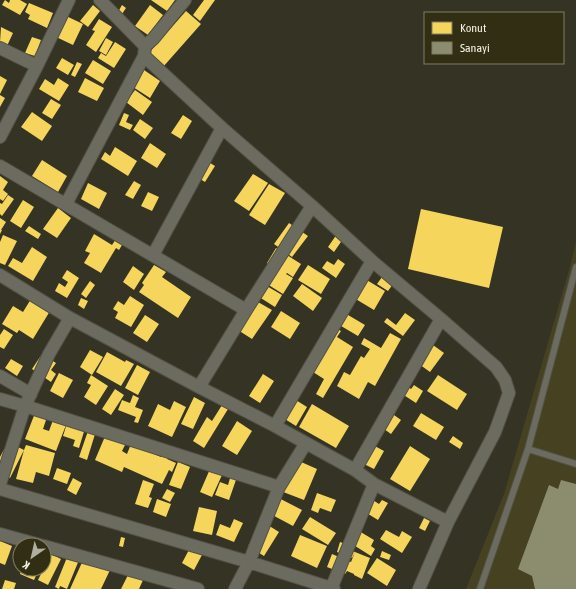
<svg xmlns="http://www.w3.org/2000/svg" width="576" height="589" font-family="'Asap Condensed',sans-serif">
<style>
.built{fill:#454121}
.homes{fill:#f6d55c}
.industry{fill:#8c8c6e}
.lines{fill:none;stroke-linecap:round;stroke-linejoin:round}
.lane-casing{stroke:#535144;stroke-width:8}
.street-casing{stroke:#535144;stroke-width:14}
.lane{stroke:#6c6b60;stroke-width:6}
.street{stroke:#6c6b60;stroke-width:12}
</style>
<rect width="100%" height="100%" fill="#353324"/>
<path class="built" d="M576 242V589H466L504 494 569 270Z"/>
<path class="homes" d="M5 0 9 3 10 0H20L27 4 20 15 2 5Z
M151 0H175L167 11Z
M204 0H215L200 21 193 15Z
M29 3 53 13 47 28 28 19 30 15 25 12Z
M93 5 100 11 88 27 80 21Z
M122 5 126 8 122 14 118 12Z
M150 5 163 15 148 35 135 26Z
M186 11 201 24 163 67 148 54Z
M64 15 83 24 73 45 54 36Z
M99 19 112 27 96 52 86 45 95 31 92 30Z
M1 27 13 33 7 46 0 42Z
M32 37 41 40 35 56 25 53Z
M106 38 113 42 106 55 99 51Z
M115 42 126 49 114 68 98 58 101 53 106 56Z
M62 58 74 65 68 75 56 68Z
M93 60 111 71 103 84 85 73Z
M77 62 82 64 75 77 71 75Z
M144 70 160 81 150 98 133 87Z
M0 76 7 80 0 94Z
M58 78 69 85 59 101 39 89 45 79 54 85Z
M85 78 104 88 97 101 78 92Z
M135 90 152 102 143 115 126 102Z
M0 95 5 98 0 107Z
M51 99 61 105 52 119 42 113Z
M32 112 52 126 42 141 21 127Z
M124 113 129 115 126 122 133 125 130 130 119 125Z
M183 115 192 121 181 139 171 133Z
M140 119 153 128 145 139 133 130Z
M150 143 166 154 157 168 141 158Z
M115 147 137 161 128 176 101 159 105 152 110 156Z
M202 158 215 166 205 182 192 174Z
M42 160 67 176 58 192 32 176Z
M253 174 268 183 249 211 234 201Z
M0 176 8 182 3 190 8 194 3 201 0 199Z
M134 181 141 185 133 199 125 195Z
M88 183 107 193 99 209 81 199Z
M269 184 285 193 265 225 249 215Z
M148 192 159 197 152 211 141 206Z
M8 195 14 199 2 216 0 214V203L2 204Z
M23 200 34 207 21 228 10 221Z
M58 208 71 218 57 238 43 229Z
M421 209 503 227 489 288 408 269Z
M0 218 6 222 1 230H2L0 234Z
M289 223 308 236 292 257 274 244Z
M29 226 41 234 38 239 25 231Z
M94 234 112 245 118 236 125 240 119 250 116 248 101 273 84 263 90 253 85 251Z
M337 234 343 239 334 252 328 247Z
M3 235 17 241 5 265 0 263V242Z
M32 247 47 257 33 281 8 266 13 258 22 263Z
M276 248 301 264 293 277 287 273 286 274 293 278 283 294 259 279 268 264 267 263Z
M338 259 345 264 336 278 322 268 327 261 334 265Z
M154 265 166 272 162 277 191 297 178 318 139 292 144 285 142 283Z
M308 265 330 279 321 294 298 280Z
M133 266 144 274 134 290 123 282Z
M67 270 79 278 67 298 55 291 59 283 65 287 68 282 62 278Z
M360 276 385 291 374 310 349 295Z
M382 277 393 284 388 291 377 284Z
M90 281 95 285 86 298 81 294Z
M260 282 282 295 275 307 253 293Z
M302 284 322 298 313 311 293 296Z
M130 296 144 305 131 327 115 318 118 312 113 309 118 301 124 305Z
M81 298 88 301 84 309 78 305Z
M251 298 272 310 252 339 230 325 238 312Z
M31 299 50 311 33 339 19 330 17 333 2 324 13 306 23 312Z
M281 311 300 323 290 339 271 327Z
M343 312 365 325 358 336 336 323Z
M405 313 415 320 403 336 384 322 387 318 396 325Z
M145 315 159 324 147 342 133 333Z
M330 325 341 331 337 337 353 347 323 398 316 394 324 379 305 367Z
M4 329 13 335 4 349 0 347V335Z
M390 333 401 339 375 386 368 382 359 399 337 386 344 372 350 375 361 356 364 358 370 349 361 344 364 338 381 348Z
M433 345 444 353 430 372 412 359Z
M90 350 103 357 92 375 80 367Z
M107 352 125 362 126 360 134 364 121 386 96 372Z
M42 354 56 363 51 370 56 374 51 382 32 369Z
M11 359 23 366 17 376 5 368Z
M137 365 150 372 138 395 125 388Z
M59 373 73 380 63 398 50 391Z
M263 374 274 381 260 403 249 396Z
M91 375 108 386 96 405 84 397 91 385 87 383Z
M438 375 467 394 457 410 427 391Z
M404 384 411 389 414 385 423 391 416 403 399 392Z
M115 389 124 395 111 415 102 409Z
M133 395 139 398 135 407 143 410 138 423 134 422 136 417 118 410 122 400 130 403Z
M194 397 205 403 193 429 181 424Z
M291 397 307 407 296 426 280 416Z
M174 401 186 407 172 437 148 426 158 404 170 410Z
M312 404 349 426 336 448 299 427Z
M222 405 228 409 204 448 193 441 207 417 212 421Z
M387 410 401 420 391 434 377 424Z
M35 413 47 417 43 429 49 431 53 420 66 425 56 451 25 439Z
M421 413 444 427 436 440 413 426Z
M68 420 86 425 79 448 73 446 75 440 63 436Z
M237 421 252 431 237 455 222 446Z
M89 428 96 431 87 460 79 457Z
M106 434 126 443 122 451 127 454 131 444 161 457 164 449 170 452 167 459 176 463 172 472 169 470 162 484 124 467 122 472 95 460Z
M453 436 463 443 460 449 449 442Z
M8 442 24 450 26 445 55 453 49 476 36 472 33 483 16 479 24 450 10 478 0 473V457Z
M371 444 384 451 374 469 362 463Z
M410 446 430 459 410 491 390 479Z
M292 458 317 469 304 500 278 490Z
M178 462 190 467 181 489 169 485Z
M57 468 71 473 67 484 53 479Z
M210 469 222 475 212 497 200 492Z
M231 475 237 477 229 500 215 495 220 482 228 485Z
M73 478 82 483 76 495 67 490Z
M143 480 154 484 149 497 152 498 148 508 135 504Z
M167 489 175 493 170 502 162 498Z
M317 493 336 500 331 512 320 508 318 513 311 510Z
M271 494 302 510 293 526 263 510Z
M368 497 379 504 382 500 388 503 378 520 365 512Z
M157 499 171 504 166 517 153 512Z
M199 507 217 511 212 535 193 531Z
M310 517 336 533 328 545 302 529Z
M424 518 430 521 425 531 419 528Z
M234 519 243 523 234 542 216 535 220 524 230 528Z
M263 522 279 532 264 556 248 546Z
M386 530 399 537 402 531 412 537 402 553 380 539Z
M359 531 374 540 371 546 375 549 371 556 352 544Z
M300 535 327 546 317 568 291 556Z
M121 537 125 538 123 547 119 546Z
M0 541 12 546 5 565 0 563Z
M340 542 351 546 350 550 355 552 352 558 337 552Z
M191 546 203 553 194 570 182 563Z
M382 551 391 555 389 560 380 557Z
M355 552 370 558 362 579 354 575V574L347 571 345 574 327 567 332 554 351 562Z
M51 554 61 559 48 585 38 580Z
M68 555 79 560 67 589 60 586 59 589 55 587Z
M84 558 110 570 101 589H70Z
M377 558 396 570 387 586 367 573Z
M22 569H39L34 580 20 574Z
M129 573 143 580 139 589H121Z
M5 580 16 583 14 589H2Z"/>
<path class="industry" d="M561 480 576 484V589H535L532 576 518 569 549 485 558 489Z"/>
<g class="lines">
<defs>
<path id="lane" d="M528 449 576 464
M480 589 528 449 576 267"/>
<path id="street" d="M100 0 145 46
M0 48 37 66
M144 56 222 128 312 206 372 261 441 319 496 367 505 380 509 393 495 432 448 522 419 589
M0 137 37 66 69 0
M0 166 246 310
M66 204 144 56 145 46 153 39 185 0
M153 255 222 128
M0 275 70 318 199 387 275 426 355 470 374 484 448 522
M0 376 31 394
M199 387 246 310 312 206
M0 399 25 406 279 487
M275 426 372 261
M355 470 441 319
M0 484 25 406 49 354 70 318
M0 489 249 562 334 589
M0 534 40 545
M44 546 198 589
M235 589 249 562 279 487 306 443
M331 589 374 484"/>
</defs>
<use href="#lane" class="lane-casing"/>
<use href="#street" class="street-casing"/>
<use href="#lane" class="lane"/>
<use href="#street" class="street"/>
</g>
<rect x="424" y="12" width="140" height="52" fill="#322e13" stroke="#7f7c66"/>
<rect x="432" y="22" width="20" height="12" fill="#f6d55c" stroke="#7f7c66"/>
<text x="460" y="32" font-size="12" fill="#f3f2e2">Konut</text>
<rect x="432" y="42" width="20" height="12" fill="#8c8c6e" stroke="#7f7c66"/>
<text x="460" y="52" font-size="12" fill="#f3f2e2">Sanayi</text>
<g transform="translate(32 557) rotate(214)"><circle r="19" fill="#322e13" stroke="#7f7c66"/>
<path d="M0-3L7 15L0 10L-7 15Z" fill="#b0afa0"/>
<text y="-6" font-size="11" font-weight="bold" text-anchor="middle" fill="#f3f2e2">K</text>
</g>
</svg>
